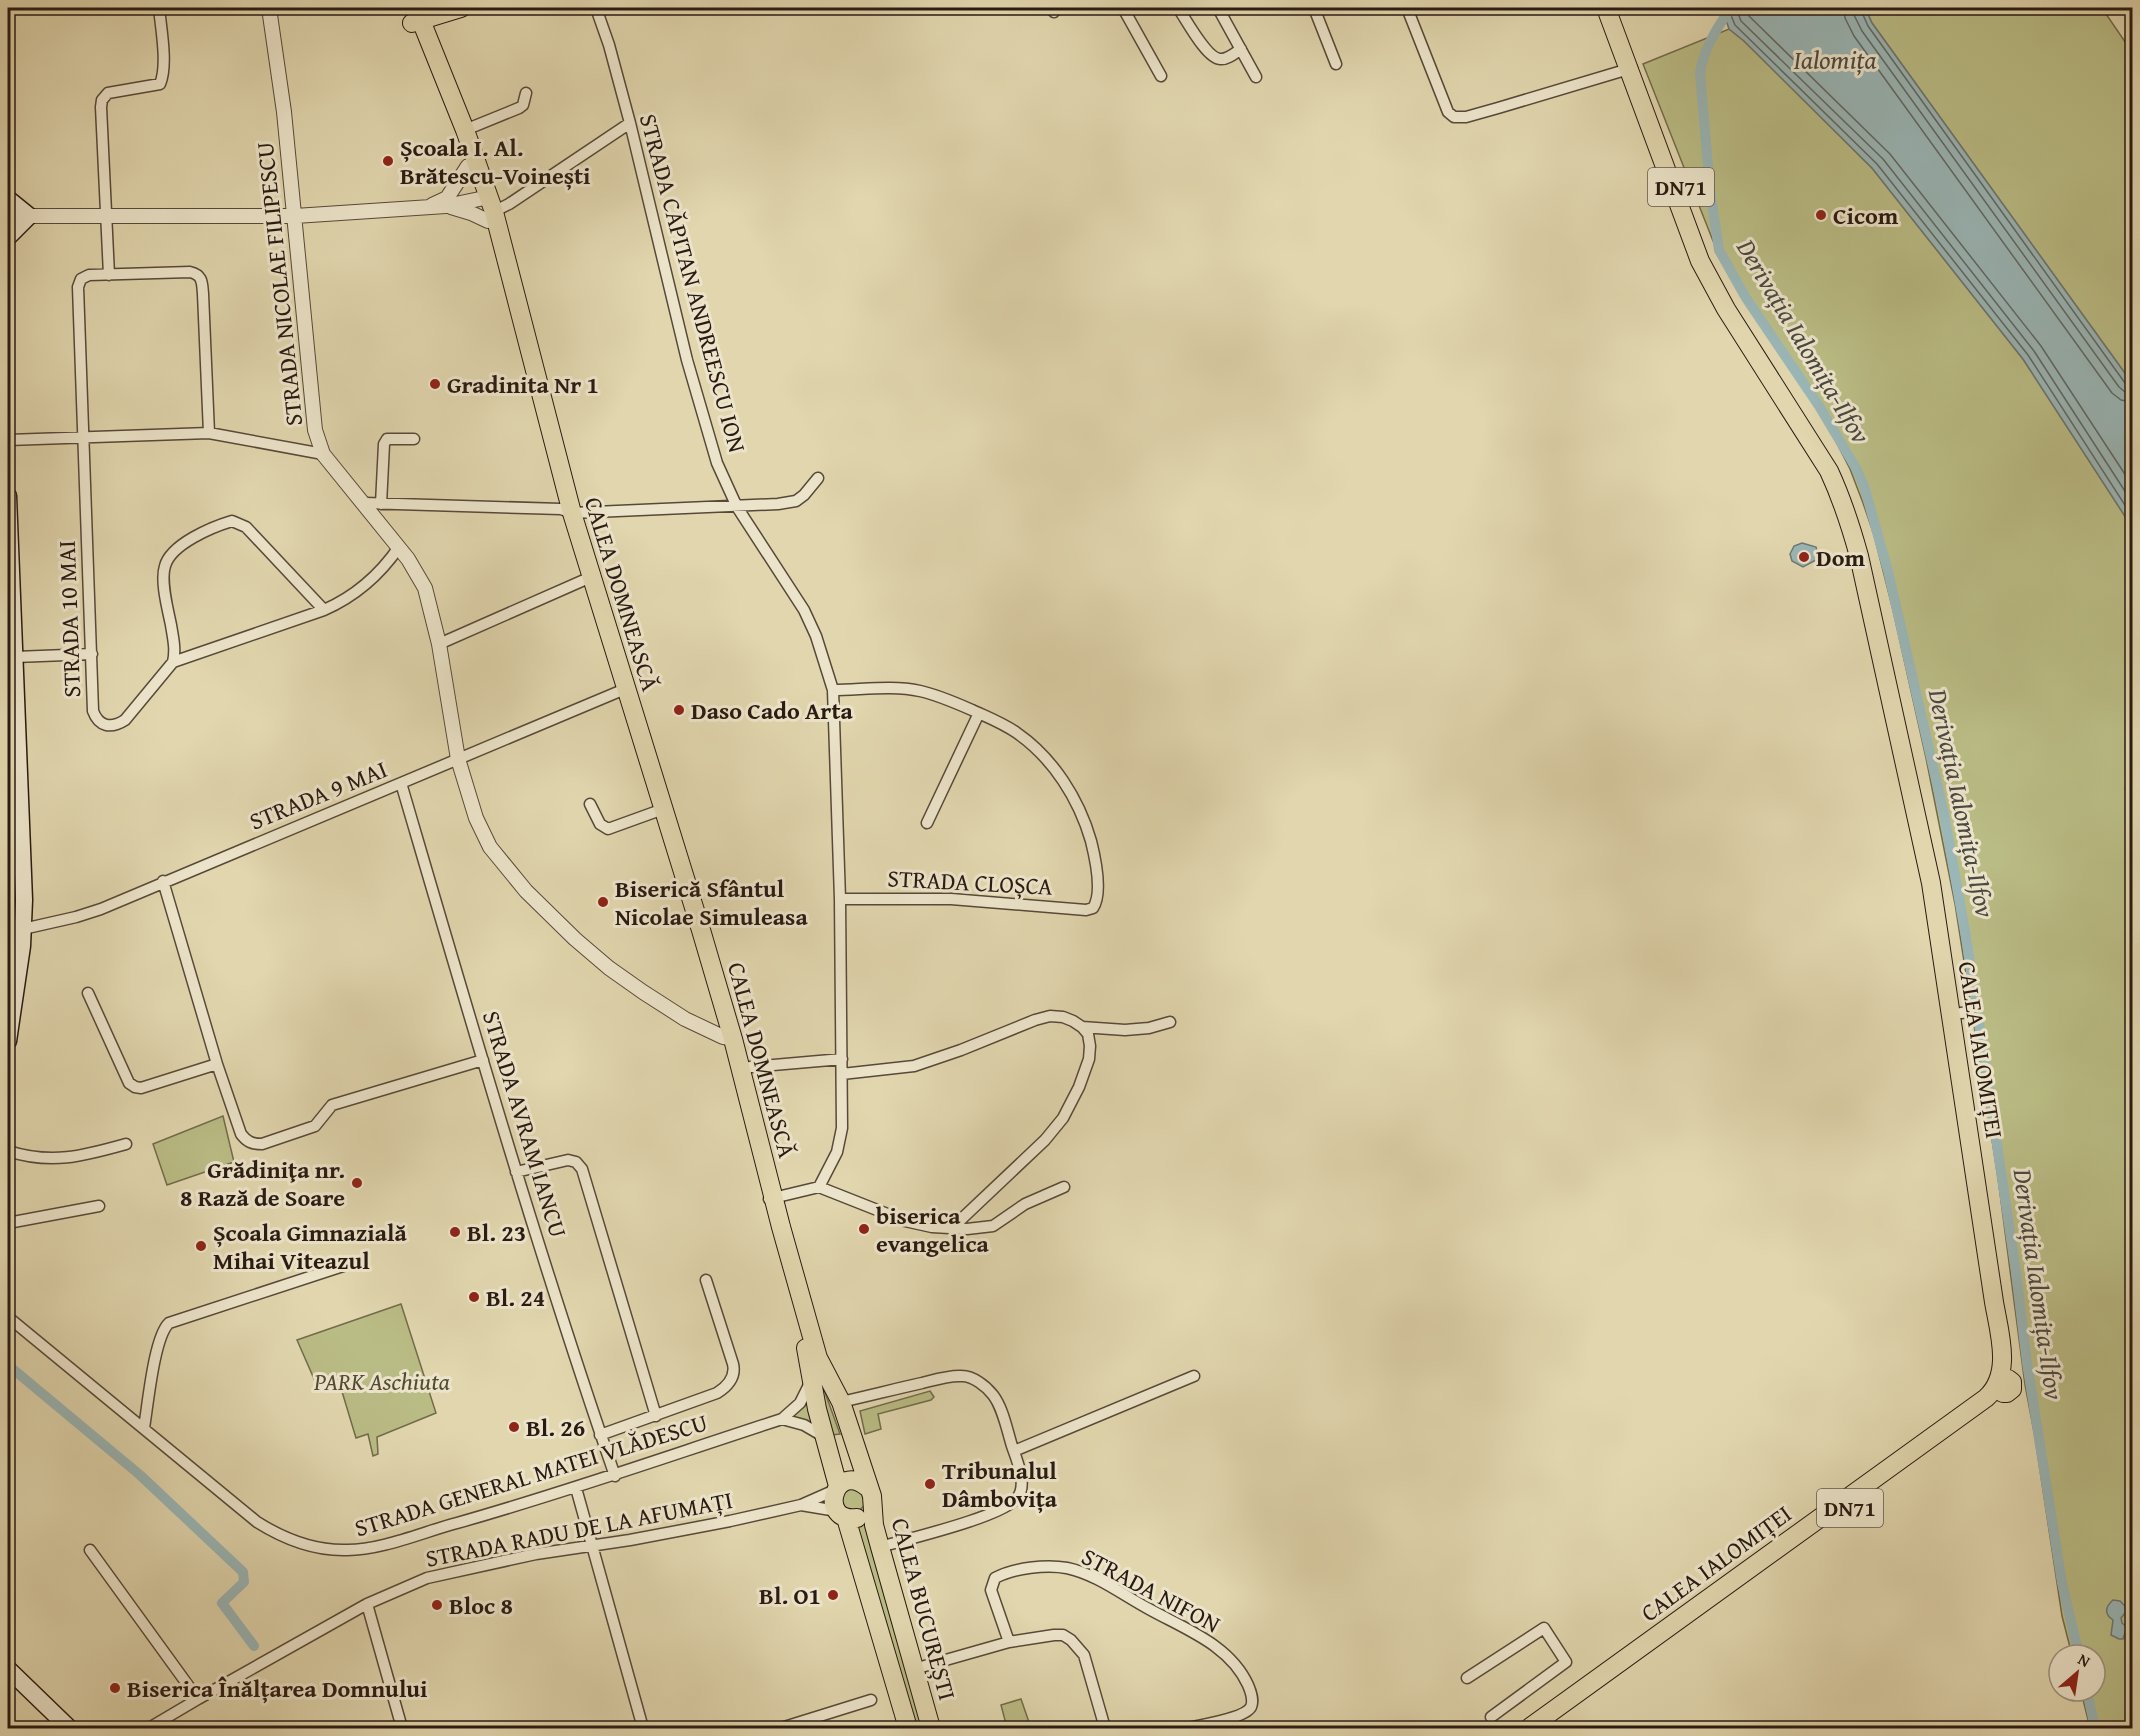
<svg xmlns="http://www.w3.org/2000/svg" width="2140" height="1736" font-family="'Gentium Book Plus',serif">
<style>
.green{fill:#babc85;stroke:#726b4c;stroke-width:1.5}
.water{fill:#9ab6b6;stroke:#6d7874;stroke-width:1.5}
.lines{fill:none;stroke-linecap:round;stroke-linejoin:round}
.shore{stroke:#626864;stroke-width:1.5}
.canal{stroke:#9ab6b6;stroke-width:10}
.minor-casing{stroke:#574939;stroke-width:13}
.tertiary-casing{stroke:#574939;stroke-width:16}
.secondary-casing{stroke:#291a12;stroke-width:19}
.primary-casing{stroke:#291a12;stroke-width:20}
.minor{stroke:#ece4ca;stroke-width:10}
.tertiary{stroke:#ece4ca;stroke-width:14}
.secondary{stroke:#ece4ca;stroke-width:16}
.primary{stroke:#e1d6ae;stroke-width:18}
.poi-dot{fill:#8f2418;stroke:#ece4ca;stroke-width:2}
.labels{text-anchor:middle;dominant-baseline:central;stroke-width:6;stroke-linejoin:round;paint-order:stroke}
.shield{fill:#ece4ca;stroke:#645749;stroke-width:1.5}
.shield-label{font-size:22px;font-weight:bold;fill:#291a12}
.poi-label{font-size:24px;font-weight:bold;fill:#291a12;stroke:#ece4ca;text-anchor:start}
.street-label{font-size:24px;fill:#291a12;stroke:#ece4ca}
.park-label{font-size:24px;font-style:italic;fill:#544b34;stroke:#ece4ca}
.water-label{font-size:26px;font-style:italic;fill:#4b4943;stroke:#ece4ca}
</style>
<rect width="100%" height="100%" fill="#e1d6ae"/>
<filter id="stains"><feTurbulence type="fractalNoise" baseFrequency=".00333" numOctaves="4"/><feColorMatrix values="0 0 0 0 .2 0 0 0 0 .09 0 0 0 0 .02 0 0 0 .5 -.17"/></filter>
<radialGradient id="worn" r=".72"><stop offset=".6" stop-color="#630" stop-opacity="0"/><stop offset="1" stop-color="#630" stop-opacity=".3"/></radialGradient>
<path class="green" d="M1865 8H2102L2132 52V383L1872 23Z
M1729 29 1744 41 1872 168 2023 359 2132 527V811L2125 788 2132 815V1728H2090L2081 1691H2095V1655H2072L2062 1616 2035 1437 2025 1385 1998 1178 1955 904 1926 758 1893 610 1874 535 1863 503 1850 469 1829 428 1734 282 1717 251 1643 64Z
M223 1116 234 1162 167 1185 153 1144Z
M401 1304 436 1413 377 1437 378 1454 373 1456 368 1434 356 1438 337 1375 315 1381 297 1340Z
M818 1373 840 1434 831 1435Z
M930 1391 934 1397 931 1400 878 1414 881 1429 865 1434 860 1411Z
M807 1403 812 1423 802 1419 790 1418Z
M841 1500a12 12 0 1 1 24 0a12 12 0 1 1-24 0Z
M866 1519 925 1728H913L854 1523Z
M1021 1699 1031 1728H1007L1001 1705Z"/>
<path class="water" d="M1722 8H1865L1872 23 2132 383V527L2023 359 1872 168 1744 41 1729 29Z
M1802 543 1816 547 1818 554 1816 560 1803 567 1792 561 1790 554 1794 546Z
M2113 1600 2120 1601 2125 1606 2126 1612 2121 1618 2122 1623 2127 1627 2123 1639H2119L2111 1635 2113 1620C2104 1614 2105 1607 2113 1600Z"/>
<g class="lines">
<path class="shore" d="M1728 8 1735 25 1877 164 2028 355 2132 516
M1736 8 1741 21 1883 159 2034 351 2132 502
M1746 8 1749 16 1890 154 2041 346 2132 485
M1844 8 1845 18 1854 36 2112 393 2121 400 2132 402
M1853 8 1854 15 1862 31 2119 387 2125 392 2132 393
M1860 8 1868 26 2125 383 2132 386"/>
<path class="canal" d="M1731 8C1717 27 1704 49 1700 72L1710 190 1719 250 1746 298 1819 406 1856 468 1864 486 1888 571 1944 814 1966 937 2016 1272 2027 1363 2062 1583 2079 1655
M8 1365 140 1475 243 1572 244 1582 222 1603 254 1646
M2087 1691 2095 1728"/>
<defs>
<path id="minor" d="M596 8 609 45 630 123 687 360 717 463 737 507 804 610 816 636 833 690 840 899 842 1128 837 1152 819 1187
M1051 8 1054 12
M1123 8 1161 76
M1178 8C1186 19 1206 58 1220 59 1227 60 1235 53 1241 49
M1218 8 1256 77
M1314 8 1336 64
M1407 8 1448 112 1454 117H1466L1498 108 1632 68
M465 130 519 108 523 105 526 93
M489 214 509 204 630 123
M109 275 101 107 102 100 108 93 160 84C168 65 161 29 159 8
M209 433 203 294C202 283 203 275 190 272L89 275 81 279 78 287 93 711C99 727 111 729 125 720L173 662 324 610C356 596 379 576 399 547
M8 440 209 433 323 454
M365 503 561 509 572 513 778 504 796 501 804 495 818 478
M381 504 384 444 387 439H414
M439 644 591 577
M15 657 92 654
M173 662C176 649 173 638 171 625 168 610 160 581 165 566 171 544 212 527 232 521L246 527 324 610
M833 690C861 690 892 685 920 691 938 695 956 703 972 710 987 717 1003 723 1017 733 1053 758 1079 799 1091 841 1095 857 1103 893 1093 908L1086 910 951 899H840
M401 783C469 1015 536 1247 615 1476
M590 804 600 824 608 829 655 812
M927 823 979 713
M163 881 217 1064 241 1134C247 1142 252 1144 262 1144L315 1126 332 1105 483 1060
M23 929 76 917 101 909 625 689
M88 993 129 1083 135 1087 141 1088 217 1064
M1961 1013 1969 1012
M1082 1027 1125 1030 1149 1028 1170 1022
M740 1068 842 1059
M842 1074 914 1066 961 1050 1035 1020 1050 1016 1063 1017 1073 1021 1082 1027 1088 1034 1090 1046 1089 1059 1079 1087 1063 1118 1045 1140 952 1228
M8 1151C52 1165 83 1156 126 1144
M516 1172 568 1160 576 1162 582 1169 656 1416
M769 1199 819 1187 905 1221 932 1227 967 1229 993 1226 1025 1204 1064 1187
M8 1223 99 1206
M8 1317 257 1522C284 1539 314 1551 347 1550 382 1550 423 1532 457 1523 567 1492 674 1454 782 1419L800 1403 810 1383
M841 1402C868 1396 895 1389 922 1383 934 1380 949 1375 962 1376 973 1376 986 1386 993 1395 1003 1408 1007 1430 1012 1446 1017 1461 1028 1485 1017 1498 1002 1517 907 1539 880 1547
M782 1419 804 1425 823 1436
M144 1428C148 1404 154 1337 169 1323L343 1266
M600 1435 717 1393C728 1386 736 1377 733 1364L706 1280
M1014 1451 1194 1376
M576 1488 643 1728
M801 1505 837 1511
M90 1550 198 1699
M367 1604 402 1728
M1009 1642 991 1590 995 1578C1014 1568 1046 1564 1067 1568 1096 1574 1123 1595 1149 1609 1185 1629 1230 1645 1248 1685 1251 1692 1254 1700 1251 1707 1244 1719 1200 1725 1187 1728
M914 1669 1009 1642 1054 1635H1063L1071 1640 1084 1655 1105 1728
M1467 1678 1544 1628 1566 1662 1491 1717
M149 1728 198 1699 367 1604 427 1578 536 1554 630 1540 730 1521 801 1505 835 1490
M781 1728 871 1700"/>
<path id="tertiary" d="M269 8 284 112 315 430 323 454 408 559 425 588 439 644 458 759 476 818 490 847 526 891 575 939 609 968 643 992 685 1019 723 1037 733 1039
M432 205 447 198 468 166
M451 207 471 213 488 221
M8 216H295L446 206 489 197"/>
<path id="secondary" d="M8 199 29 216 8 237
M8 496 24 900 22 946 8 1041
M8 1669 69 1728"/>
<path id="primary" d="M416 8 465 130 494 212 572 513 701 930 733 1039 781 1227 818 1358 841 1402 872 1496 874 1525 880 1547 931 1728
M412 23 461 8
M806 1348 817 1409 838 1486
M1997 1385 1998 1390 2003 1393H2007L2012 1389V1382L2008 1379 2002 1378 1999 1381
M846 1518 908 1728
M857 1518C817 1523 834 1460 867 1487
M1529 1728 1986 1398C2013 1374 1999 1332 1994 1302L1931 883 1859 556C1851 527 1842 499 1829 471L1726 309 1700 261 1606 8"/>
</defs>
<use href="#minor" class="minor-casing"/>
<use href="#tertiary" class="tertiary-casing"/>
<use href="#secondary" class="secondary-casing"/>
<use href="#primary" class="primary-casing"/>
<use href="#minor" class="minor"/>
<use href="#tertiary" class="tertiary"/>
<use href="#secondary" class="secondary"/>
<use href="#primary" class="primary"/>
</g>
<g class="poi-dot">
<circle cx="388" cy="161" r="6"/>
<circle cx="1821" cy="215" r="6"/>
<circle cx="435" cy="384" r="6"/>
<circle cx="1804" cy="557" r="6"/>
<circle cx="679" cy="710" r="6"/>
<circle cx="603" cy="902" r="6"/>
<circle cx="357" cy="1183" r="6"/>
<circle cx="864" cy="1229" r="6"/>
<circle cx="455" cy="1232" r="6"/>
<circle cx="201" cy="1246" r="6"/>
<circle cx="474" cy="1297" r="6"/>
<circle cx="514" cy="1427" r="6"/>
<circle cx="930" cy="1484" r="6"/>
<circle cx="833" cy="1595" r="6"/>
<circle cx="437" cy="1605" r="6"/>
<circle cx="115" cy="1688" r="6"/>
</g>
<g class="labels">
<g class="shield">
<rect x="1648" y="168" width="66" height="38" rx="4.5"/>
<rect x="1817" y="1489" width="66" height="38" rx="4.5"/>
</g>
<g class="shield-label">
<text x="1681" y="187">DN71</text>
<text x="1850" y="1508">DN71</text>
</g>
<g class="poi-label">
<text x="400" y="147">Școala I. Al.<tspan x="400" dy="28">Brătescu-Voinești</tspan></text>
<text x="1833" y="215">Cicom</text>
<text x="447" y="384">Gradinita Nr 1</text>
<text x="1816" y="557">Dom</text>
<text x="691" y="710">Daso Cado Arta</text>
<text x="615" y="888">Biserică Sfântul<tspan x="615" dy="28">Nicolae Simuleasa</tspan></text>
<text x="345" y="1169" text-anchor="end">Grădiniţa nr.<tspan x="345" dy="28">8 Rază de Soare</tspan></text>
<text x="876" y="1215">biserica<tspan x="876" dy="28">evangelica</tspan></text>
<text x="213" y="1232">Școala Gimnazială<tspan x="213" dy="28">Mihai Viteazul</tspan></text>
<text x="467" y="1232">Bl. 23</text>
<text x="486" y="1297">Bl. 24</text>
<text x="526" y="1427">Bl. 26</text>
<text x="942" y="1470">Tribunalul<tspan x="942" dy="28">Dâmbovița</tspan></text>
<text x="821" y="1595" text-anchor="end">Bl. O1</text>
<text x="449" y="1605">Bloc 8</text>
<text x="127" y="1688">Biserica Înălțarea Domnului</text>
</g>
<g class="street-label">
<text transform="translate(693 283) rotate(75)">STRADA CĂPITAN ANDREESCU ION</text>
<text transform="translate(279 284) rotate(-96)">STRADA NICOLAE FILIPESCU</text>
<text transform="translate(622 594) rotate(73)">CALEA DOMNEASCĂ</text>
<text transform="translate(69 619) rotate(-92)">STRADA 10 MAI</text>
<text transform="translate(318 795) rotate(-22)">STRADA 9 MAI</text>
<text transform="translate(970 882) rotate(3)">STRADA CLOȘCA</text>
<text transform="translate(1981 1050) rotate(81)">CALEA IALOMIȚEI</text>
<text transform="translate(762 1060) rotate(75)">CALEA DOMNEASCĂ</text>
<text transform="translate(525 1124) rotate(73)">STRADA AVRAM IANCU</text>
<text transform="translate(531 1475) rotate(-17)">STRADA GENERAL MATEI VLĂDESCU</text>
<text transform="translate(579 1529) rotate(-11)">STRADA RADU DE LA AFUMAȚI</text>
<text transform="translate(1716 1563) rotate(-36)">CALEA IALOMIȚEI</text>
<text transform="translate(1151 1590) rotate(28)">STRADA NIFON</text>
<text transform="translate(924 1609) rotate(75)">CALEA BUCUREȘTI</text>
</g>
<g class="park-label">
<text x="382" y="1381">PARK Aschiuta</text>
</g>
<g class="water-label">
<text x="1835" y="59">Ialomița</text>
<text transform="translate(1804 341) rotate(59)">Derivația Ialomița-Ilfov</text>
<text transform="translate(1962 803) rotate(78)">Derivația Ialomița-Ilfov</text>
<text transform="translate(2039 1284) rotate(82)">Derivația Ialomița-Ilfov</text>
</g>
</g>
<rect width="2140" height="1736" fill="none" stroke="#e1d6ae" stroke-width="30"/>
<rect x="9" y="9" width="2122" height="1718" fill="none" stroke="#291a12" stroke-width="3"/>
<rect x="15" y="15" width="2110" height="1706" fill="none" stroke="#291a12" stroke-width="1.5"/>
<g transform="translate(2077 1673) rotate(29)"><circle r="28" fill="#ece4ca" stroke="#9e9380" stroke-width="1.5"/>
<path d="M0-4.5L10 22L0 15L-10 22Z" fill="#8f2418"/>
<text y="-9" font-size="16" font-weight="bold" text-anchor="middle" fill="#291a12">N</text>
</g>
<rect width="100%" height="100%" filter="url(#stains)"/>
<rect width="100%" height="100%" fill="url(#worn)"/>
</svg>
